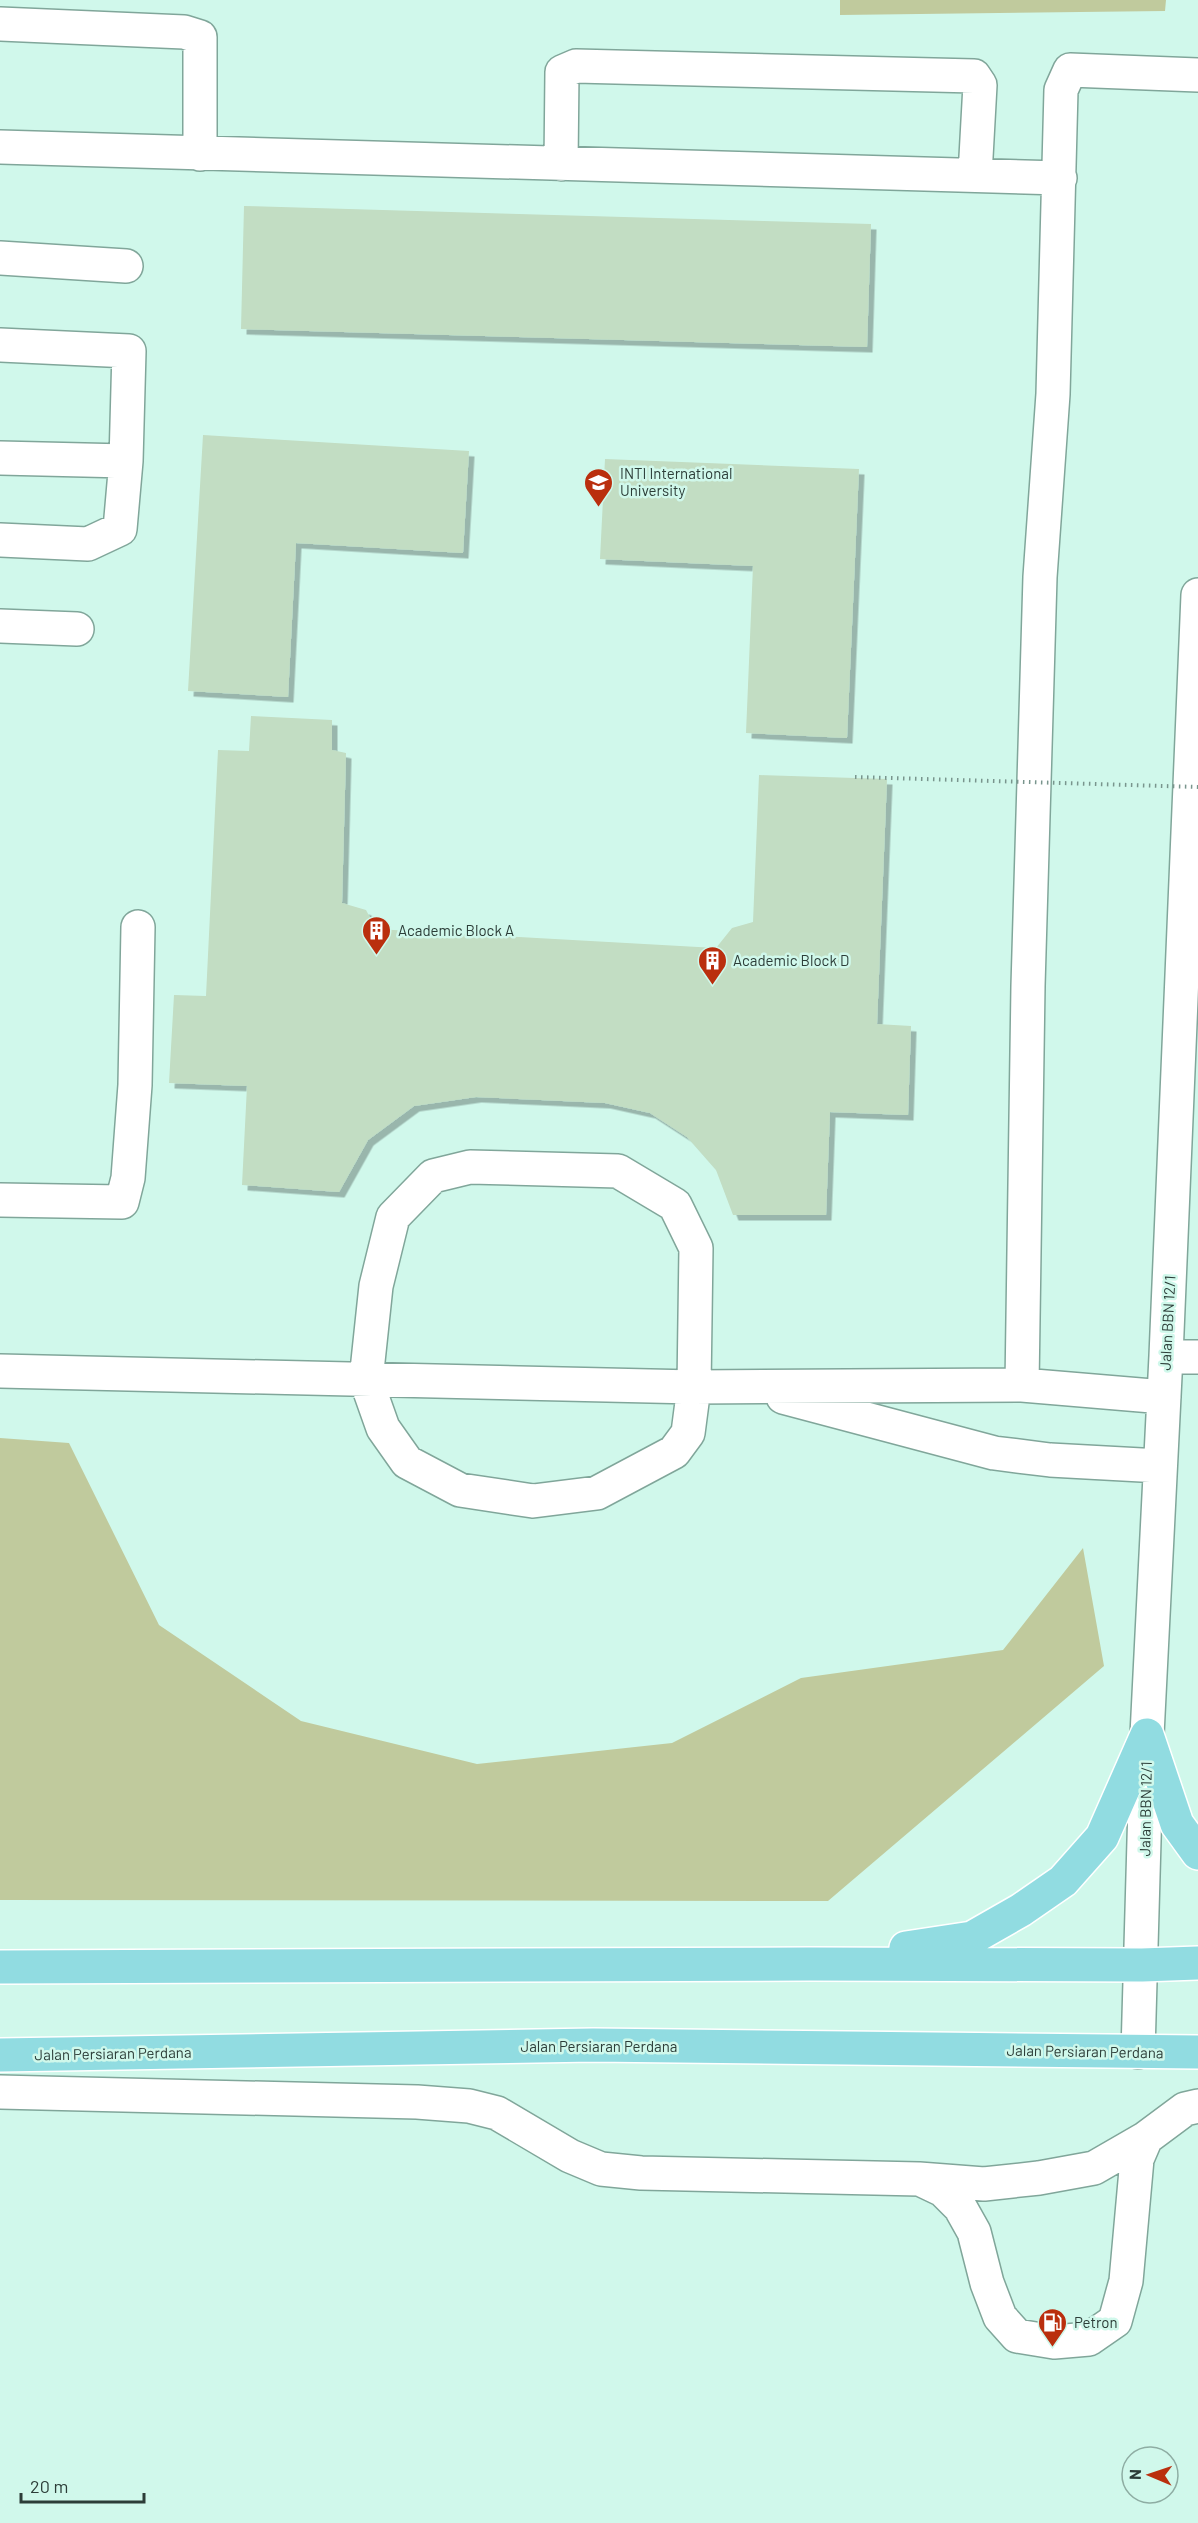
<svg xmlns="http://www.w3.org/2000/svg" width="1198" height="2523" font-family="Barlow,sans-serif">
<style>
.green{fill:#c0ca9d}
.building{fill:#c2ddc3;filter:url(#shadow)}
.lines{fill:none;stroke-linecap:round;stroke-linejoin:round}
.minor-casing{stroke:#80a69a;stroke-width:36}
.major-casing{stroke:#fff;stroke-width:36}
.minor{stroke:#fff;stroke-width:33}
.major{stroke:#91dce1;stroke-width:33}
.path-bridge{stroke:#79958d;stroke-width:4;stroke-dasharray:1.5 4.5;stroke-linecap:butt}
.labels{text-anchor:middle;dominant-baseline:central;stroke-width:5;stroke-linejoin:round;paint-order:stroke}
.poi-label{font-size:15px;fill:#2c3d38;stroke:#d0f8eb;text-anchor:start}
.street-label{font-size:15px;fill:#2c3d38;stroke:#d0f8eb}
</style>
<defs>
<filter id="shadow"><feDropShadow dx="5.5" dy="5.5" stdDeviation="0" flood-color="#0004"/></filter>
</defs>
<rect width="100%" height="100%" fill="#d0f8eb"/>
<path class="green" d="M840 0H1166L1165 11 840 15Z
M0 1438 69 1443 159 1625 301 1721 477 1764 672 1743 801 1678 1003 1650 1083 1548 1104 1666 828 1901 0 1900Z"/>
<path class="building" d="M244 206 871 224 867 347 241 329Z
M203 435 469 451 463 553 296 543 288 697 188 691Z
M605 459 859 469 847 738 746 733 753 566 600 559Z
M251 716 332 720V750L346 753 342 903 366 910 376 929 716 948 732 928 753 922 759 775 887 779 877 1024 911 1026 908 1115 830 1112 826 1215H733L716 1170 687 1137 650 1113 605 1103 541 1100 476 1097 414 1106 368 1140 339 1192 242 1185 247 1086 169 1083 174 995 206 996 218 750 249 751Z"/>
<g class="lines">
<defs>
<path id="minor" d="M0 24 184 32 200 37V154
M0 147 1060 178
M561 164 562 72 576 66 974 76 980 85 975 175
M0 258 126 266
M0 345 129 351 126 461 120 529 88 544 0 540
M0 458 126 461
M0 626 77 629
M470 1167 618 1171 675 1205 696 1248 694 1387 688 1433 674 1452 597 1493 533 1501 460 1490 407 1462 383 1428 366 1380 376 1286 393 1217 433 1176Z
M0 1200 122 1202 128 1178 135 1085 138 927
M1166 1356 1198 1357
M0 1371 694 1387 1022 1385 1164 1397
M1022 1385 1028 986 1040 577 1053 394 1061 90 1070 70 1198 75
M783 1397 994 1453 1050 1460 1160 1466
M1138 2052 1147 1735 1166 1356 1198 595
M0 2092 417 2102 469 2106 497 2113 570 2156 601 2169 641 2173 919 2179 984 2184 1039 2178 1094 2168 1146 2138 1185 2109 1198 2106
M922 2180 943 2190 960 2207 974 2232 987 2283 1000 2317 1017 2336 1054 2342 1089 2339 1115 2321 1126 2281 1137 2159 1146 2138"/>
<path id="major" d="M1147 1735 1177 1824 1198 1853
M906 1948 972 1938 1021 1910 1063 1881 1102 1837 1147 1735
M0 1967 809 1964 1142 1965 1198 1963
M0 2055 593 2045 1198 2052"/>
</defs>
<use href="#minor" class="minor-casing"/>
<use href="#major" class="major-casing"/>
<use href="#minor" class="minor"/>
<use href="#major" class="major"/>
<path class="path-bridge" d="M855 777 1198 787"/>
</g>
<defs>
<symbol id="university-pin" viewBox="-11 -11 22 30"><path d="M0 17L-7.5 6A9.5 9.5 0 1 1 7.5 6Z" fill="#ba2f0e" stroke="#d0f8eb"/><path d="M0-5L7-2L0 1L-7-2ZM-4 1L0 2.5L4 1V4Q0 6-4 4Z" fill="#fff"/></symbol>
<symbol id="building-pin" viewBox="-11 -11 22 30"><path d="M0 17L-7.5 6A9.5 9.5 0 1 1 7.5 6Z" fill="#ba2f0e" stroke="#d0f8eb"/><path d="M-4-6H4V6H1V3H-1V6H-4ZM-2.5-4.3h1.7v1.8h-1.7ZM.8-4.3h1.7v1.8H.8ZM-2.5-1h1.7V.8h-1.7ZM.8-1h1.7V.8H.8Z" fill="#fff"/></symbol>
<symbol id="fuel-pin" viewBox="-11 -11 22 30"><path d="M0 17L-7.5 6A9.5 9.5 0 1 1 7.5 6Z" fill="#ba2f0e" stroke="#d0f8eb"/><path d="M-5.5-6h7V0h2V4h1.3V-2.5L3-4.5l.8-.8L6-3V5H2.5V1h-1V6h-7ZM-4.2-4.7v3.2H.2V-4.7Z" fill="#fff"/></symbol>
</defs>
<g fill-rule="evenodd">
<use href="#university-pin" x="582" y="466" width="33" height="45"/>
<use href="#building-pin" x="360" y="914" width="33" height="45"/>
<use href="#building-pin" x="696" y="944" width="33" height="45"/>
<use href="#fuel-pin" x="1036" y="2306" width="33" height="45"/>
</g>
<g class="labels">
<g class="poi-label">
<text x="620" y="473">INTI International<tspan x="620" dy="17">University</tspan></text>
<text x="398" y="930">Academic Block A</text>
<text x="733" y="960">Academic Block D</text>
<text x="1074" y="2322">Petron</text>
</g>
<g class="street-label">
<text transform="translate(1167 1323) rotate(-87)">Jalan BBN 12/1</text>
<text transform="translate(1145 1809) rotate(-89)">Jalan BBN 12/1</text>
<text x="599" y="2046">Jalan Persiaran Perdana</text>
<text transform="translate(1085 2051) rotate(1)">Jalan Persiaran Perdana</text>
<text transform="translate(113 2053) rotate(-1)">Jalan Persiaran Perdana</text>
</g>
</g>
<g transform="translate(1150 2475) rotate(272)"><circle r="28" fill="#d0f8eb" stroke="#8eada3" stroke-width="1.5"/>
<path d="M0-4.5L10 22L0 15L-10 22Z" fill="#ba2f0e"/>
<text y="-9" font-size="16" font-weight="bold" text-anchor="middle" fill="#2c3d38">N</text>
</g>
<path d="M21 2493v9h123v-9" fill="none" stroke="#2c3d38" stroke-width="3"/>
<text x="30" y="2493" font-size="18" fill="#2c3d38" stroke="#d0f8eb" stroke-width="4.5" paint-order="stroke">20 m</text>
</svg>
